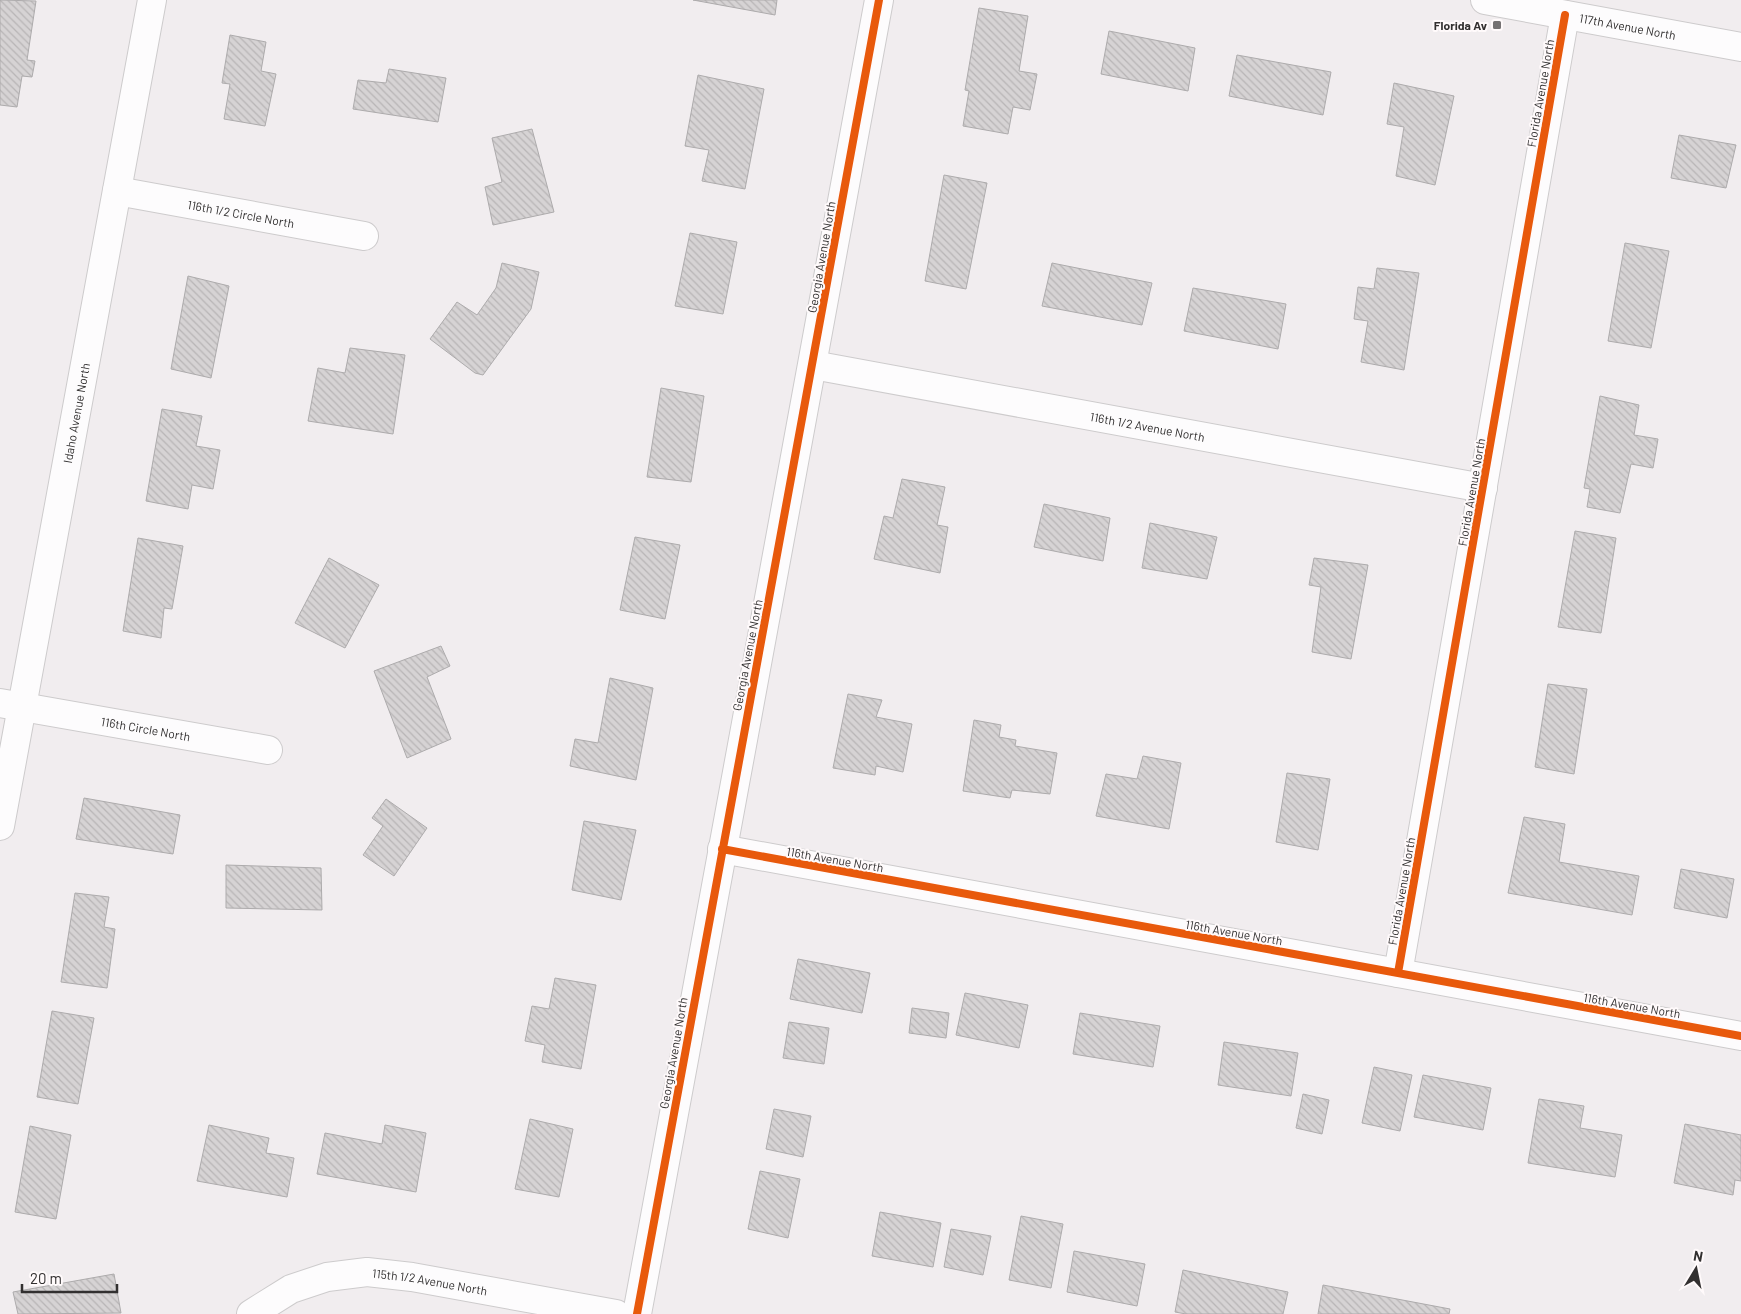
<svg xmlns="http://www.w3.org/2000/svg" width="1741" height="1314" font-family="Barlow,sans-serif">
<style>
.building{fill:url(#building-back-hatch);stroke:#adabac}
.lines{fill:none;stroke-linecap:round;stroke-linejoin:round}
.street-casing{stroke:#cdcbcc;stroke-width:30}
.secondary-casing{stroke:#cdcbcc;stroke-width:30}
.street{stroke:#fdfcfd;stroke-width:28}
.secondary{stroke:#fdfcfd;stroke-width:28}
.cycleway-casing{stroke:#fffafb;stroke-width:11}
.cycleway{stroke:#e8590c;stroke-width:8}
.poi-dot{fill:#757273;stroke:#fffafb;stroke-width:2}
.labels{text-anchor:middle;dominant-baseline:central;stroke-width:4;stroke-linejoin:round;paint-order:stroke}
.poi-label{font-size:12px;font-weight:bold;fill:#323030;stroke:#fffafb;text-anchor:end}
.street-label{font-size:12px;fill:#323030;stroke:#fffafb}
</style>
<defs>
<pattern id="building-back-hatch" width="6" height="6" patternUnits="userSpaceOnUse" patternTransform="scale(1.25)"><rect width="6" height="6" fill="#d6d3d4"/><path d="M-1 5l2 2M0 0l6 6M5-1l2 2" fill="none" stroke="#b8b5b6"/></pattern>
</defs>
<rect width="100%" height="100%" fill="#f1edef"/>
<path class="building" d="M0 0 36 1 27 60 35 61 32 77 22 76 17 107 0 105Z
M693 0H777L775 15Z
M979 8 1028 16 1019 71 1037 74 1030 110 1013 107 1008 134 963 126 969 91 965 90Z
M1109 31 1195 48 1188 91 1101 74Z
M230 35 266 42 261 71 276 74 265 126 224 119 230 84 222 83Z
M1237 55 1331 72 1323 115 1229 96Z
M389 69 446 78 438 122 353 109 358 80 386 83Z
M698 75 764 89 745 189 702 181 709 150 685 146Z
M1394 83 1454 96 1435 185 1396 176 1404 127 1387 124Z
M532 129 554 212 493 225 485 187 502 182 492 138Z
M1679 135 1736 145 1726 188 1671 178Z
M944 175 987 183 966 289 925 281Z
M690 233 737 242 723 314 675 306Z
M1625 243 1669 251 1651 348 1608 341Z
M502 263 539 272 531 309 483 375 475 373 430 339 457 302 477 315 496 288Z
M1052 263 1152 283 1142 325 1042 306Z
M1377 268 1419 273 1404 370 1361 362 1368 321 1354 319 1358 287 1374 289Z
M188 276 229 286 211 378 171 369Z
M1193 288 1286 304 1278 349 1184 331Z
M350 348 405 355 393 434 308 421 318 368 345 373Z
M661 388 704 396 691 482 647 477Z
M1600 396 1639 405 1634 435 1658 439 1653 468 1631 464 1620 513 1587 507 1590 489 1584 488Z
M162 409 202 416 196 446 220 450 213 489 192 485 188 509 146 501Z
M902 479 945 487 937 525 948 527 940 573 874 559 884 516 893 518Z
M1044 504 1110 518 1103 561 1034 547Z
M1150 523 1217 537 1207 579 1142 568Z
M1575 531 1616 538 1601 633 1558 627Z
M635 537 680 545 665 619 620 610Z
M138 538 183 546 172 609 164 608 161 638 123 631Z
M329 558 379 585 345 648 295 623Z
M1314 558 1368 565 1351 659 1312 652 1321 587 1309 585Z
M441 646 450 666 427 677 451 739 407 758 374 671Z
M610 678 653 688 636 780 570 766 575 739 598 743Z
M1548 684 1587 689 1574 774 1535 767Z
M848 694 882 700 876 717 912 724 903 772 876 766 875 775 833 768Z
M974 720 1001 725 999 737 1016 740 1015 746 1057 753 1050 794 1012 790 1010 798 963 791Z
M1143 756 1181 763 1169 829 1096 816 1106 774 1137 779Z
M1287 773 1330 779 1318 850 1276 842Z
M84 798 180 815 173 854 76 839Z
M386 799 427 828 394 876 363 855 383 826 372 818Z
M1524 817 1565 824 1559 862 1639 876 1632 915 1508 893Z
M584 821 636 830 621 900 572 890Z
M226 865 321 868 322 910 226 908Z
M1681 869 1734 879 1727 918 1674 908Z
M75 893 109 897 104 927 115 929 107 988 61 982Z
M798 959 870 973 862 1013 790 999Z
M555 978 596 985 581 1069 542 1062 545 1045 525 1041 532 1006 549 1009Z
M965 993 1028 1005 1019 1048 956 1035Z
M912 1008 949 1013 946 1038 909 1033Z
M52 1011 94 1018 78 1104 37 1097Z
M1080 1013 1160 1026 1153 1067 1073 1054Z
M789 1022 829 1028 824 1064 783 1058Z
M1224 1042 1298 1053 1291 1096 1218 1085Z
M1374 1067 1412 1075 1400 1131 1362 1123Z
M1423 1075 1491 1088 1483 1130 1414 1117Z
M1303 1094 1329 1100 1322 1134 1296 1128Z
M1539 1099 1584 1106 1580 1128 1622 1135 1615 1177 1528 1163Z
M774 1109 811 1116 803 1157 766 1149Z
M530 1119 573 1129 559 1197 515 1189Z
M1685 1124 1741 1135V1181L1735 1180 1733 1195 1674 1183Z
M209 1125 269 1138 266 1153 294 1158 287 1197 197 1181Z
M385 1125 426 1133 416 1192 317 1174 325 1133 382 1144Z
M30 1126 71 1135 56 1219 15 1212Z
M760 1171 800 1179 788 1238 748 1229Z
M880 1212 941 1223 933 1267 872 1256Z
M1021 1216 1063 1224 1051 1288 1009 1280Z
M951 1229 991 1236 983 1275 944 1267Z
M1074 1251 1145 1264 1137 1306 1067 1292Z
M1183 1270 1288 1292 1283 1314H1186L1175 1312Z
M114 1274 121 1313 18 1314 13 1292Z
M1323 1285 1450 1309 1449 1314H1318Z"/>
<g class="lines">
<defs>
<g id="street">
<path id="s1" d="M117 191 364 236"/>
<path id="s2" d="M813 365 1483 488"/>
<path id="s3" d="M0 703 268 750"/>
<path id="s4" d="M0 826 152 0"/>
<path d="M722 849 1741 1036"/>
<path d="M1398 973 1565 15"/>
<path id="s5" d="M251 1314 291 1289 327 1277 367 1272 412 1277 616 1314"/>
<path d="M637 1314C717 876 800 438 879 0"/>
</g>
<g id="secondary">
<path id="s6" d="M1485 0 1741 47"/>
</g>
</defs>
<use href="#street" class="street-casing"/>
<use href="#secondary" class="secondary-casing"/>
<use href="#street" class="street"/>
<use href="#secondary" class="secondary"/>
<defs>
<path id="cycleway" d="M722 849 1741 1036
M1398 973 1565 15
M637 1314C717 876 800 438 879 0"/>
</defs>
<use href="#cycleway" class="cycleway-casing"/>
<use href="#cycleway" class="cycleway"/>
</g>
<rect class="poi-dot" x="1492" y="20" width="10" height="10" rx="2.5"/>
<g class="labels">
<g class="poi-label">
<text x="1487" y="25">Florida Av</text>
</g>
<g class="street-label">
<text stroke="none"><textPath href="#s6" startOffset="145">117th Avenue North</textPath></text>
<text transform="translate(1540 93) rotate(-80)">Florida Avenue North</text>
<text stroke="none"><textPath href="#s1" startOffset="126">116th 1/2 Circle North</textPath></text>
<text transform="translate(821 257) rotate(-80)">Georgia Avenue North</text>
<text stroke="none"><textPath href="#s4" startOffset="420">Idaho Avenue North</textPath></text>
<text stroke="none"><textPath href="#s2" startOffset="340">116th 1/2 Avenue North</textPath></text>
<text transform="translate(1471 492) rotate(-80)">Florida Avenue North</text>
<text transform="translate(747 655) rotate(-79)">Georgia Avenue North</text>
<text stroke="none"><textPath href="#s3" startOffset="148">116th Circle North</textPath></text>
<text transform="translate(835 859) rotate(10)">116th Avenue North</text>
<text transform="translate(1401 891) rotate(-80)">Florida Avenue North</text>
<text transform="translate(1234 932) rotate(10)">116th Avenue North</text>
<text transform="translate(1632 1005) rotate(10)">116th Avenue North</text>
<text transform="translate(673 1053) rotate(-80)">Georgia Avenue North</text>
<text stroke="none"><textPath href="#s5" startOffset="189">115th 1/2 Avenue North</textPath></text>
</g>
</g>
<g transform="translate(1696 1269) rotate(10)" stroke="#fffafb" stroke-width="4" paint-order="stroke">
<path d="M0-4L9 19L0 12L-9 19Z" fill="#323030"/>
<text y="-8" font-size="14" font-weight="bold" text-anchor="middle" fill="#323030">N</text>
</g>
<path d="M22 1284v8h95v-8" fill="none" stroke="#323030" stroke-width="2.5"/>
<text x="30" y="1284" font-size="15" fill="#323030" stroke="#fffafb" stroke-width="4" paint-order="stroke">20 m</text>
</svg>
